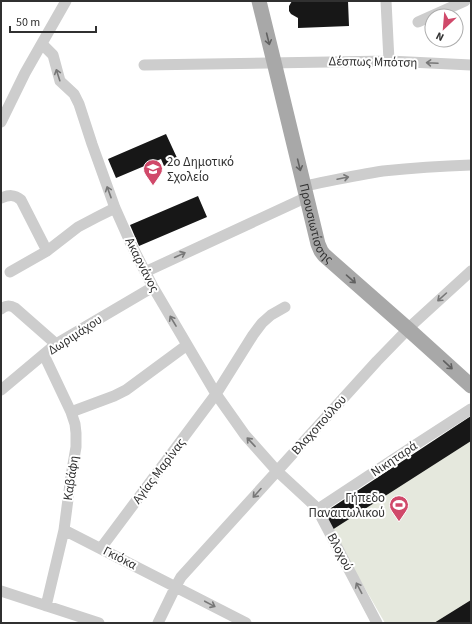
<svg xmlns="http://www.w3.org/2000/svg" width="472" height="624" font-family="'Source Sans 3',sans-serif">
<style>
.green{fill:#e5e8dd}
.building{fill:#171717}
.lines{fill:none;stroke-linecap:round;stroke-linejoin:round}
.minor{stroke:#cdcdcd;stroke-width:11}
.major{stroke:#a8a8a8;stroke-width:15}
.oneway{stroke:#606060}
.oneway2{stroke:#777}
.labels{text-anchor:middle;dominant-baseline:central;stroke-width:4;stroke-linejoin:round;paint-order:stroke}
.street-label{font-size:13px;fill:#303030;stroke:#fff}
.poi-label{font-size:13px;fill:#303030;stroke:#fff;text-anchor:start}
</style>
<rect width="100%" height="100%" fill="#fff"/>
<path class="green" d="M471 416V623H385L322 514Z"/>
<path class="building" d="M292 1H348L349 26 298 28V18L291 14 289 11V6Z
M166 134 178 160 164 166 161 159 116 178 108 159Z
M198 196 207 217 139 246 130 225Z
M471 416V441L332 530 322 514Z
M471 600V623H434Z"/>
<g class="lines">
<path class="minor" d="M386 1 389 61
M418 22 465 1
M42 44 53 55 60 81 74 94 79 104 92 144 115 208 131 244 153 287 216 394 245 435 277 471 316 507 377 623
M144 65 389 61 471 65
M1 122 25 73 66 1
M304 186C330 181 356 175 383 171 412 168 442 166 471 165
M1 198C9 195 14 194 21 200L47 251
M10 272 47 251 78 227 97 217 115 208
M145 272 307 197
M1 309C6 305 10 305 15 308L56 344
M44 355 71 412 75 424 76 433V447L71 476 64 530 46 606
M1 390 56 344 153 287
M71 412 114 396 126 390 187 345
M318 509 415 445 471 409
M64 530 246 623
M101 548 216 394 253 335 262 323 271 315 285 307
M1 591 99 623
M158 623 176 586 181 577 377 361 413 324 471 271"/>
<path class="major" id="s1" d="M259 1 274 62 318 244 321 251 324 255 408 329 471 386"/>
</g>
<defs><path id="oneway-shaft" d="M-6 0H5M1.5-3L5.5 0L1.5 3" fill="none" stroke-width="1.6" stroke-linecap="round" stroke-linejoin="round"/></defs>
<g class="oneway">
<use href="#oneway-shaft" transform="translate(268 39) rotate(76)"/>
<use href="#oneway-shaft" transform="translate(299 165) rotate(76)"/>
<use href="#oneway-shaft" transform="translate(351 279) rotate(41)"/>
<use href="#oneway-shaft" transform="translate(448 365) rotate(43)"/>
</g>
<g class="oneway2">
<use href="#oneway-shaft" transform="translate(432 63) rotate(-177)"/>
<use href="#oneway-shaft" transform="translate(58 75) rotate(-108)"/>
<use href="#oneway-shaft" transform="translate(343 178) rotate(-12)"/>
<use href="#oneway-shaft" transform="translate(109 192) rotate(-110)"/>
<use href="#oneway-shaft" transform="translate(180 255) rotate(-25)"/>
<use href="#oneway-shaft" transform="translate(442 297) rotate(138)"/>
<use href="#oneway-shaft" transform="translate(173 321) rotate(-121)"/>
<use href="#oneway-shaft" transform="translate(251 442) rotate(-133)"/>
<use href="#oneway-shaft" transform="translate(257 493) rotate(132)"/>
<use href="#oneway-shaft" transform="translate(359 588) rotate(-118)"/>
<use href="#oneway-shaft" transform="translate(210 604) rotate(28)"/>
</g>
<defs>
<symbol id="school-pin" viewBox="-11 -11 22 30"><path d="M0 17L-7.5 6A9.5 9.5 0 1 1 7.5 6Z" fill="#d0496a" stroke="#fff"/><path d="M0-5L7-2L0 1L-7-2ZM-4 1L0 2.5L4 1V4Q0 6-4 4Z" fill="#fff"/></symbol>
<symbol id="stadium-pin" viewBox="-11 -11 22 30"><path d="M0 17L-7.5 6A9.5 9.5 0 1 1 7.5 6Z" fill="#d0496a" stroke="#fff"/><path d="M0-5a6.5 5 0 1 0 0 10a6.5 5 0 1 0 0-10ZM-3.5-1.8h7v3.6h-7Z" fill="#fff"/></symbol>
</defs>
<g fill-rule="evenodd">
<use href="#school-pin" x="142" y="158" width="22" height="30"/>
<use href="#stadium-pin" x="388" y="494" width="22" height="30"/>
</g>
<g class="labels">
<g class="street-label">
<text transform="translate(373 62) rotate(1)">Δέσπως Μπότση</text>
<text stroke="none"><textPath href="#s1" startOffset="230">Προυσιωτίσσης</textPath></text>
<text transform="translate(142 265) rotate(63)">Ακαρνάνος</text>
<text transform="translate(75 335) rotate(-33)">Δωριμάχου</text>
<text transform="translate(319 425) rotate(-48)">Βλαχοπούλου</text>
<text transform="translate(394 459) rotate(-34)">Νικηταρά</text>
<text transform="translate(159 471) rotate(-53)">Αγίας Μαρίνας</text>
<text transform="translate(71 478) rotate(-82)">Καβάφη</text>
<text transform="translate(340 552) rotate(62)">Βλοχού</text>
<text transform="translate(120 558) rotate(27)">Γκιόκα</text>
</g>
<g class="poi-label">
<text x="167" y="162">2ο Δημοτικό<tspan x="167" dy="15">Σχολείο</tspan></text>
<text x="385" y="498" text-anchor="end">Γήπεδο<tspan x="385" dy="15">Παναιτωλικού</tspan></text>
</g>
</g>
<rect width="472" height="624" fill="none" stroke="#303030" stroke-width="4"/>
<g transform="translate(444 28) rotate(206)"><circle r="19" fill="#ffffff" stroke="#acacac"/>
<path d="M0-3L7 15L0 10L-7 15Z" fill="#d0496a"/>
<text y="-6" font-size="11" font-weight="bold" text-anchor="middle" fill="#303030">N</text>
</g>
<path d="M10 26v6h86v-6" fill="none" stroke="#303030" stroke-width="2"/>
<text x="16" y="26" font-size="12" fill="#303030" stroke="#ffffff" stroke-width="3" paint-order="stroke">50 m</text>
</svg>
